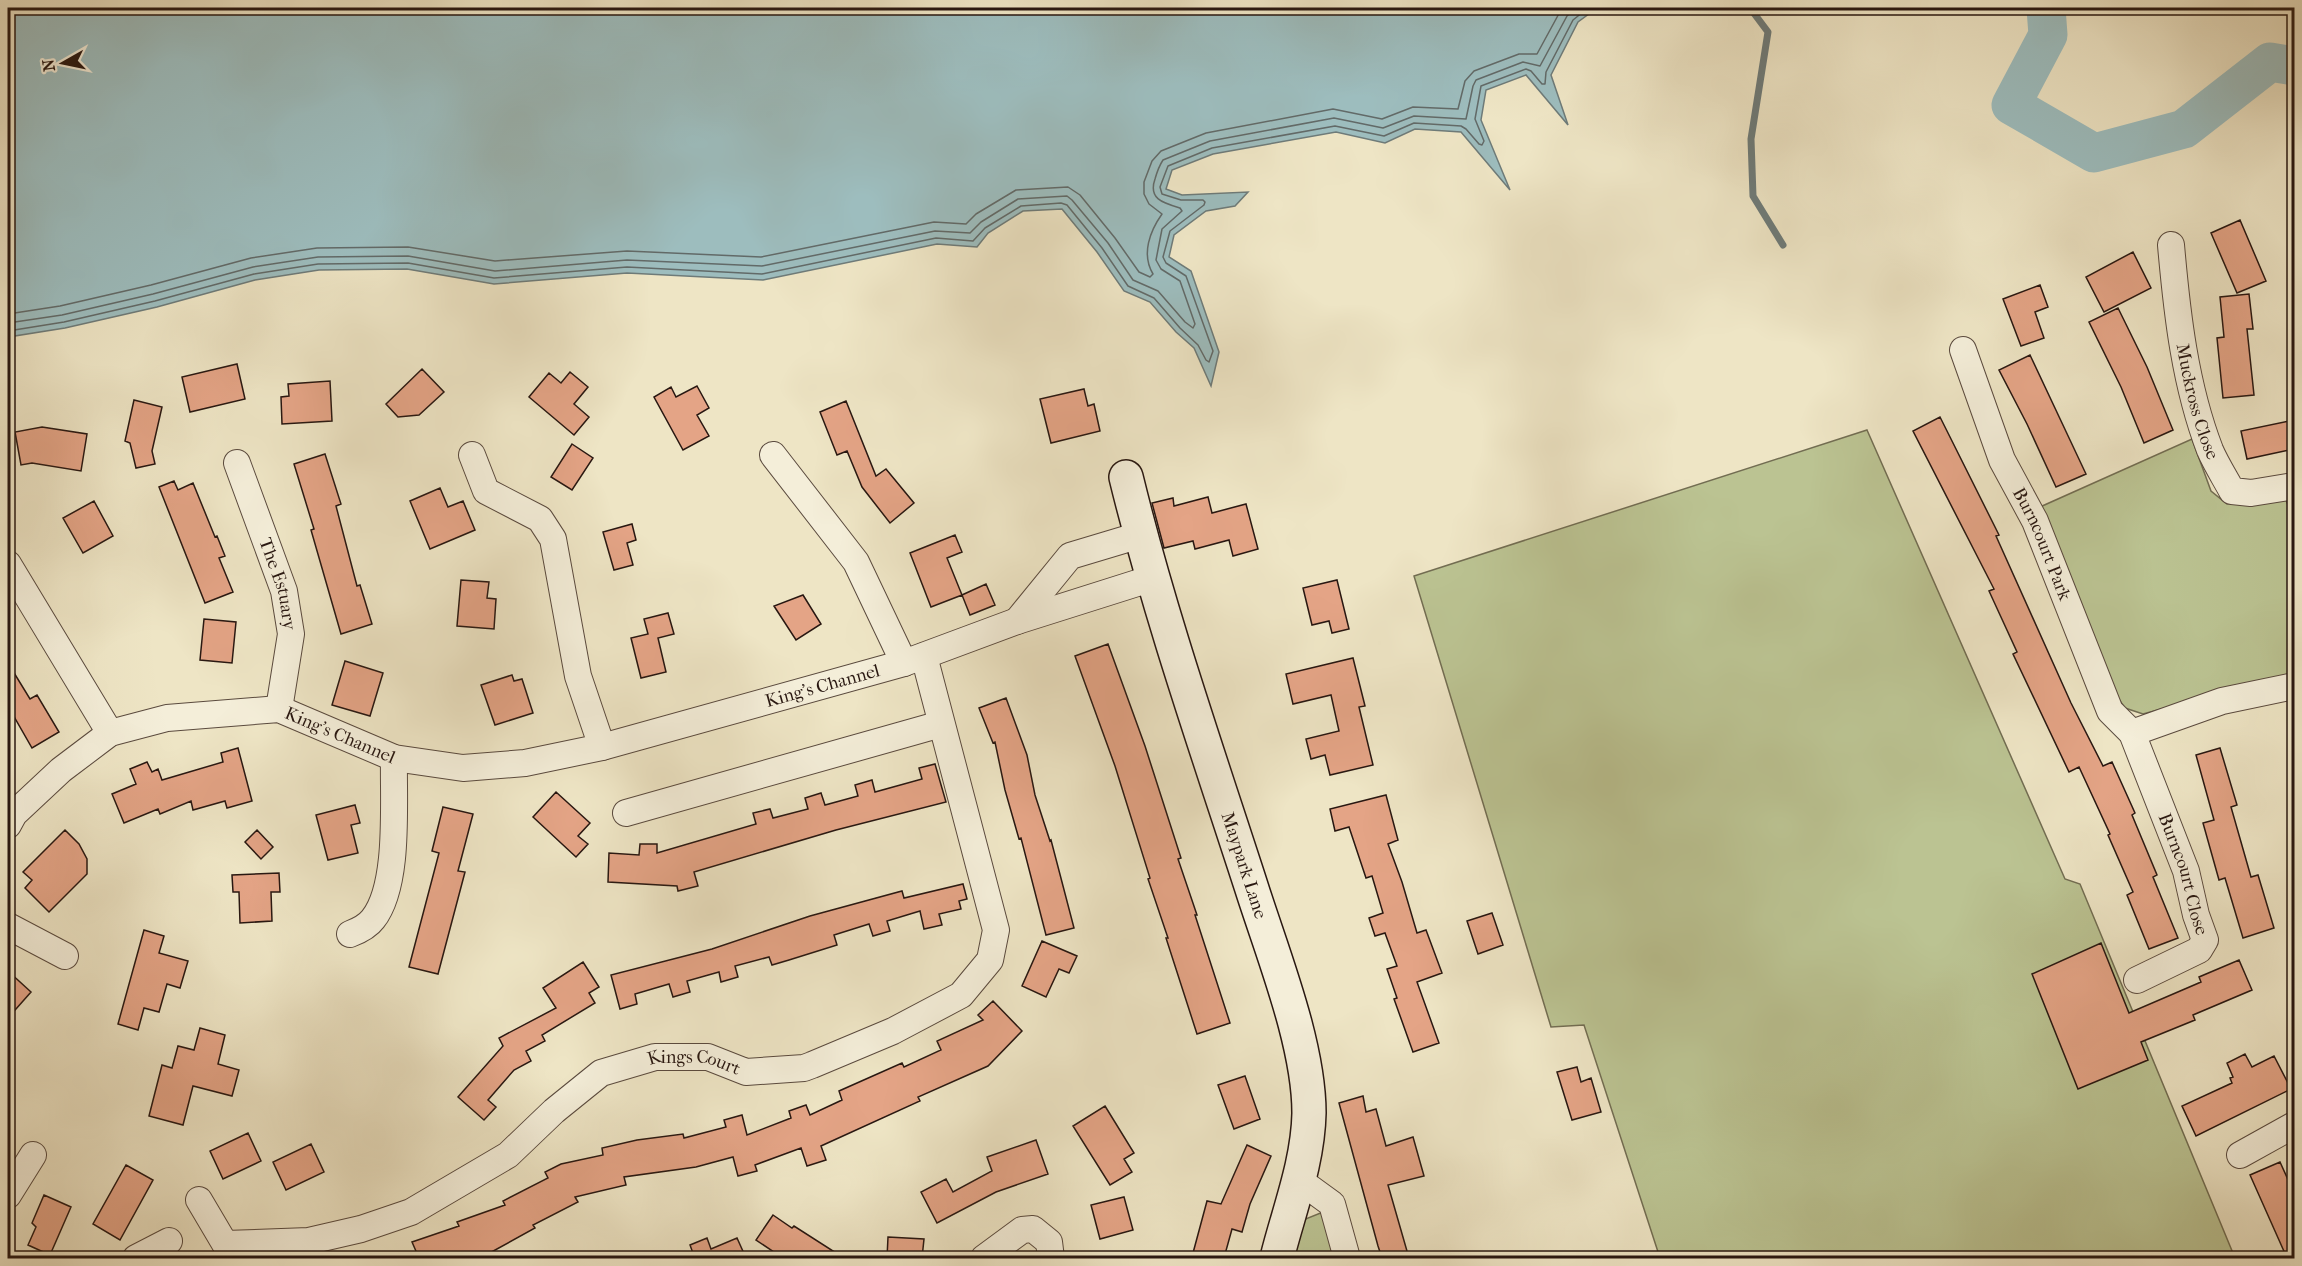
<svg xmlns="http://www.w3.org/2000/svg" width="2302" height="1266" font-family="'IM FELL French Canon',serif">
<style>
.green{fill:#bbc392;stroke:#726d52;stroke-width:1.5}
.water{fill:#9dbdbe;stroke:#6e7b79;stroke-width:1.5}
.lines{fill:none;stroke-linecap:round;stroke-linejoin:round}
.shore{stroke:#626a68;stroke-width:1.5}
.stream{stroke:#6e7b79;stroke-width:7}
.river{stroke:#9dbdbe;stroke-width:39}
.building{fill:#e4a486;stroke:#281711;stroke-width:1.5}
.street-casing{stroke:#5a4a3e;stroke-width:28}
.secondary-casing{stroke:#281711;stroke-width:36}
.street{stroke:#f4eed9;stroke-width:26}
.secondary{stroke:#f4eed9;stroke-width:33}
.labels{text-anchor:middle;dominant-baseline:central;stroke-width:5;stroke-linejoin:round;paint-order:stroke}
.street-label{font-size:18px;fill:#281711;stroke:#f4eed9}
</style>
<rect width="100%" height="100%" fill="#eee5c5"/>
<filter id="stains"><feTurbulence type="fractalNoise" baseFrequency=".00333" numOctaves="4"/><feColorMatrix values="0 0 0 0 .2 0 0 0 0 .09 0 0 0 0 .02 0 0 0 .5 -.17"/></filter>
<radialGradient id="worn" r=".72"><stop offset=".6" stop-color="#630" stop-opacity="0"/><stop offset="1" stop-color="#630" stop-opacity=".3"/></radialGradient>
<path class="green" d="M1867 430 2065 879 2080 884 2235 1258H1660L1584 1025 1551 1027 1414 576Z
M2192 439 2211 491 2227 504 2286 500 2294 521V673L2143 714 2125 708 2113 691 2040 507Z
M1323 1212 1336 1258H1290L1303 1220Z"/>
<path class="water" d="M8 8H1597L1578 22 1551 75 1568 125 1526 75 1486 90 1481 120 1510 190 1461 132 1415 129 1385 143 1336 132 1213 154 1172 170 1166 189 1182 195 1248 192 1235 206 1206 211 1174 235 1169 257 1191 271 1219 352 1211 386 1194 348 1176 332 1150 302 1124 291 1097 252 1062 209 1023 211 988 233 977 247 937 244 763 280 627 273 494 284 407 269 319 270 255 280 157 307 65 328 8 337Z"/>
<g class="lines">
<path class="shore" d="M8 314 60 306 151 285 251 258 317 248 408 247 495 261 627 251 761 257 934 222 966 224 976 214 1016 190 1068 187 1080 195 1115 238 1139 272 1150 277 1153 274C1141 254 1150 231 1162 214L1149 204 1144 194V182L1152 161 1161 151 1206 133 1333 109 1382 119 1413 107 1458 109 1465 81 1474 71 1519 54H1537L1562 8
M8 323 62 315 153 294 253 267 318 257 408 256 495 271 627 260 762 266 935 231 970 233 981 222 1018 199 1067 196 1072 200 1108 243 1133 280 1158 291 1185 322 1193 328 1195 324 1180 281 1161 269 1156 260 1162 229 1182 211 1180 208C1163 203 1148 199 1155 179 1157 172 1159 166 1163 160L1210 141 1334 118 1383 128 1414 116 1466 119 1473 86 1476 80 1523 62 1540 66 1567 16 1576 8
M8 331 64 322 155 301 254 274 318 264 408 263 494 278 627 267 762 274 936 238 973 241 985 228 1021 206 1061 203 1067 205 1102 248 1128 286 1154 298 1180 328 1198 345 1206 360 1209 362 1213 351 1186 276 1166 263 1163 257 1170 231 1204 205 1205 202 1203 200H1181L1162 194 1160 187 1168 166 1212 148 1335 126 1384 136 1414 123 1461 126 1466 129 1479 144 1482 145 1484 141 1475 119 1481 86 1526 69 1531 71 1542 84H1545L1546 72 1573 20 1588 8"/>
<path class="stream" d="M1750 8 1768 32 1751 139 1753 196 1783 245"/>
<path class="river" d="M2046 8 2048 35 2011 105 2094 153 2184 129 2270 62 2294 66"/>
</g>
<path class="building" d="M2240 220 2266 281 2237 293 2211 233Z
M2133 252 2151 288 2104 312 2086 277Z
M2040 285 2048 307 2035 312 2044 338 2021 346 2003 299Z
M2249 294 2253 329H2247L2254 395 2223 398 2217 338 2224 337 2220 297Z
M2118 308 2147 367 2173 430 2144 443 2121 387 2089 322Z
M2030 355 2086 474 2056 487 2027 424 1999 370Z
M237 364 245 399 190 412 182 377Z
M422 369 444 392 419 415 398 417 386 404Z
M570 372 588 387 574 404 589 417 574 435 529 397 549 373 561 383Z
M330 381 332 421 282 424 281 397 289 396 288 384Z
M697 386 709 408 697 415 709 436 683 450 654 397 671 387 676 397Z
M1084 389 1088 406 1094 404 1100 431 1051 443 1040 399Z
M134 400 162 407 152 451 155 464 136 468 130 443 125 441Z
M846 401 876 476 886 469 914 503 890 523 862 487 847 451 837 455 820 412Z
M1940 417 1999 535 1996 536 2071 703 2103 766 2112 762 2135 813 2132 815 2157 875 2153 877 2178 938 2149 949 2127 895 2133 892 2108 835 2110 834 2079 767 2069 772 2013 654 2017 652 1989 591 1994 589 1913 431Z
M2289 421 2294 449 2247 459 2241 431Z
M42 427 87 434 81 471 32 463 21 465 15 432Z
M572 444 593 458 572 490 551 477Z
M325 454 341 504 336 506 357 586 360 585 372 624 341 634 311 530 314 529 294 464Z
M174 481 178 490 193 483 215 537 217 536 225 556 219 558 233 592 205 603 159 487Z
M440 488 448 507 463 501 475 530 430 549 410 501Z
M1208 497 1212 513 1246 504 1258 549 1233 556 1229 540 1195 549 1193 541 1164 548 1152 503 1173 498 1174 506Z
M94 501 113 536 83 553 63 518Z
M632 524 636 540 627 543 633 565 614 570 603 532Z
M955 535 962 552 947 558 962 595 931 607 910 553Z
M461 580 489 582 487 598 496 599 494 629 457 626Z
M1337 580 1349 629 1332 633 1329 621 1312 625 1303 588Z
M986 584 995 605 970 615 962 595Z
M803 595 821 624 796 640 774 606Z
M668 613 674 634 658 638 666 672 641 678 631 638 648 634 644 619Z
M204 619 236 622 232 663 200 660Z
M1108 644 1145 746 1181 858 1178 859 1197 915H1195L1230 1023 1197 1034 1166 938H1168L1148 879 1150 878 1115 766 1075 656Z
M1353 658 1365 706 1359 707 1373 765 1330 775 1325 755 1311 759 1306 739 1339 731 1331 695 1293 704 1286 674Z
M345 661 383 673 370 716 332 705Z
M8 663 30 699 37 695 59 732 32 748 8 706Z
M512 675 514 681 522 679 533 713 495 725 481 685Z
M1006 698 1027 755 1035 795 1050 841 1051 840 1074 928 1046 935 1021 838 1019 839 1005 790 995 742 993 743 979 708Z
M238 748 252 801 227 808 225 801 193 810 191 801 160 814 158 809 124 823 112 794 136 784 130 769 147 762 152 772 158 769 162 780 223 762 221 753Z
M2220 748 2237 805 2231 807 2251 877 2258 875 2274 928 2243 938 2225 878 2219 880 2203 823 2214 820 2196 755Z
M935 764 946 802 836 830 694 872 698 886 678 891 677 886 608 882 609 853 639 855 640 844H657V853L756 824 753 813 770 809 773 818 808 809 805 798 821 793 825 805 858 796 855 785 872 780 875 792 922 779 919 768Z
M556 792 590 823 578 836 588 844 576 857 533 817Z
M1386 795 1398 840 1388 844 1402 882 1417 933 1426 930 1442 973 1417 982 1439 1043 1413 1052 1394 999 1397 998 1387 969 1397 966 1385 933 1375 936 1369 918 1383 913 1372 876 1366 878 1349 827 1335 831 1330 809Z
M355 805 360 823 351 825 358 853 328 860 316 815Z
M443 807 473 814 458 871 465 872 438 974 409 967 439 853 432 851Z
M65 830 79 844 87 859V874L49 912 25 888 32 880 23 872Z
M257 830 273 847 261 859 245 842Z
M279 873 280 892H271L272 921 240 923 239 892H233L232 875Z
M963 884 967 899 959 901 961 909 939 914 942 925 924 929 920 911 887 921 890 931 873 936 869 924 834 935 837 945 789 960 772 965 769 957 735 966 738 977 721 982 719 972 687 981 690 992 673 997 669 984 635 994 637 1004 620 1009 611 975 712 949 810 916 902 891 904 898Z
M1492 913 1503 945 1478 954 1467 921Z
M144 930 164 936 159 953 188 961 180 988 167 984 159 1012 144 1008 138 1030 118 1024Z
M1042 941 1077 956 1069 973 1059 969 1046 997 1022 986Z
M2101 943 2129 1013 2201 982 2199 977 2239 960 2252 990 2193 1015 2195 1020 2141 1042 2148 1060 2078 1089 2032 974Z
M583 962 599 987 589 993 595 1003 542 1035 545 1041 526 1051 531 1061 514 1070 488 1100 496 1107 484 1120 458 1097 503 1046 499 1038 556 1008 543 988Z
M8 971 31 992 8 1018Z
M993 1001 1022 1031 988 1066 918 1097 920 1101 821 1146 826 1160 807 1166 801 1148 755 1165 757 1171 738 1176 733 1157 696 1167 624 1177 626 1185 575 1197 578 1202 533 1225 535 1228 486 1255 477 1258H419L412 1242 459 1226 457 1222 505 1205 503 1201 548 1178 545 1172 561 1164 603 1155 602 1148 637 1140 683 1134 684 1138 726 1127 724 1120 742 1115 747 1135 791 1118 789 1111 806 1105 810 1115 842 1100 839 1091 902 1063 904 1067 941 1050 937 1041 983 1020 978 1015Z
M200 1028 225 1035 218 1064 239 1070 232 1096 193 1086 183 1125 149 1116 162 1065 172 1068 178 1046 194 1050Z
M2245 1054 2252 1067 2274 1056 2291 1089 2196 1136 2182 1106 2232 1083 2230 1078 2233 1077 2227 1063Z
M1577 1067 1581 1082 1591 1078 1601 1112 1572 1120 1557 1072Z
M1245 1076 1260 1119 1234 1129 1218 1085Z
M1363 1096 1366 1112 1376 1109 1386 1146 1413 1137 1424 1176 1388 1185 1409 1258H1382L1378 1246 1339 1103Z
M1105 1106 1134 1153 1124 1159 1132 1172 1110 1185 1073 1126Z
M248 1133 261 1161 223 1179 210 1151Z
M1036 1140 1048 1174 996 1192 937 1223 921 1192 946 1179 953 1192 992 1171 987 1157Z
M311 1144 324 1172 286 1190 273 1162Z
M1247 1145 1271 1156 1250 1204 1242 1232 1232 1229 1224 1258 1193 1253 1207 1201 1221 1204Z
M2280 1162 2295 1195V1258H2287L2250 1175Z
M126 1165 153 1180 120 1240 93 1224Z
M44 1195 71 1207 50 1255 28 1245 36 1227 32 1223Z
M1124 1197 1133 1230 1100 1239 1091 1205Z
M773 1215 792 1228 794 1226 844 1258H783L756 1240Z
M888 1237 924 1239 922 1258H887Z
M707 1238 711 1249 737 1238 746 1258H689L694 1256 690 1245Z"/>
<g class="lines">
<defs>
<g id="street">
<path id="s1" d="M2171 245C2177 314 2185 385 2210 450 2216 464 2225 478 2232 491L2251 493 2294 486"/>
<path id="s2" d="M1963 350 2002 460 2035 521 2110 711 2132 733 2186 871 2196 915 2205 940 2199 950 2137 980"/>
<path d="M472 455 486 491 540 519 553 539 578 676 602 747"/>
<path d="M773 455 856 562 904 663"/>
<path id="s3" d="M237 463 284 591 291 634 279 709"/>
<path d="M8 564 110 733"/>
<path d="M1017 621 1070 556 1140 535"/>
<path d="M2132 733 2222 701 2294 686"/>
<path d="M626 813 941 724"/>
<path id="s4" d="M8 825 14 814 61 770 110 733 167 718 279 709 394 758 463 768 525 763 602 747 904 663 1017 621 1153 578"/>
<path d="M8 926 65 956"/>
<path d="M350 934C358 931 367 927 373 919 400 885 393 802 394 758"/>
<path d="M2240 1155 2294 1125"/>
<path d="M1299 1180 1332 1204 1347 1258"/>
<path d="M8 1195 33 1155"/>
<path id="s5" d="M199 1200 225 1244 309 1241 361 1229 411 1212 508 1155 554 1111 601 1073 655 1057H708L746 1072 804 1068 812 1065 893 1031 961 995 990 960 996 930 924 656"/>
<path d="M136 1258 169 1241"/>
<path d="M984 1258 1022 1230 1033 1229 1049 1242 1051 1258"/>
</g>
<g id="secondary">
<path id="s6" d="M1126 477C1160 616 1208 753 1252 889 1273 955 1309 1044 1309 1113 1308 1163 1289 1210 1277 1258"/>
</g>
</defs>
<use href="#street" class="street-casing"/>
<use href="#secondary" class="secondary-casing"/>
<use href="#street" class="street"/>
<use href="#secondary" class="secondary"/>
</g>
<g class="labels">
<g class="street-label">
<text stroke="none"><textPath href="#s1" startOffset="159">Muckross Close</textPath></text>
<text stroke="none"><textPath href="#s2" startOffset="210">Burncourt Park</textPath></text>
<text stroke="none"><textPath href="#s3" startOffset="128">The Estuary</textPath></text>
<text stroke="none"><textPath href="#s4" startOffset="874">King's Channel</textPath></text>
<text stroke="none"><textPath href="#s4" startOffset="376">King's Channel</textPath></text>
<text stroke="none"><textPath href="#s6" startOffset="406">Maypark Lane</textPath></text>
<text stroke="none"><textPath href="#s2" startOffset="572">Burncourt Close</textPath></text>
<text stroke="none"><textPath href="#s5" startOffset="574">Kings Court</textPath></text>
</g>
</g>
<rect width="2302" height="1266" fill="none" stroke="#eee5c5" stroke-width="30"/>
<rect x="9" y="9" width="2284" height="1248" fill="none" stroke="#281711" stroke-width="3"/>
<rect x="15" y="15" width="2272" height="1236" fill="none" stroke="#281711" stroke-width="1.5"/>
<g transform="translate(63 63) rotate(261)" stroke="#f4eed9" stroke-width="4.5" paint-order="stroke">
<path d="M0-4.5L10 22L0 15L-10 22Z" fill="#281711"/>
<text y="-9" font-size="16" font-weight="bold" text-anchor="middle" fill="#281711">N</text>
</g>
<rect width="100%" height="100%" filter="url(#stains)"/>
<rect width="100%" height="100%" fill="url(#worn)"/>
</svg>
